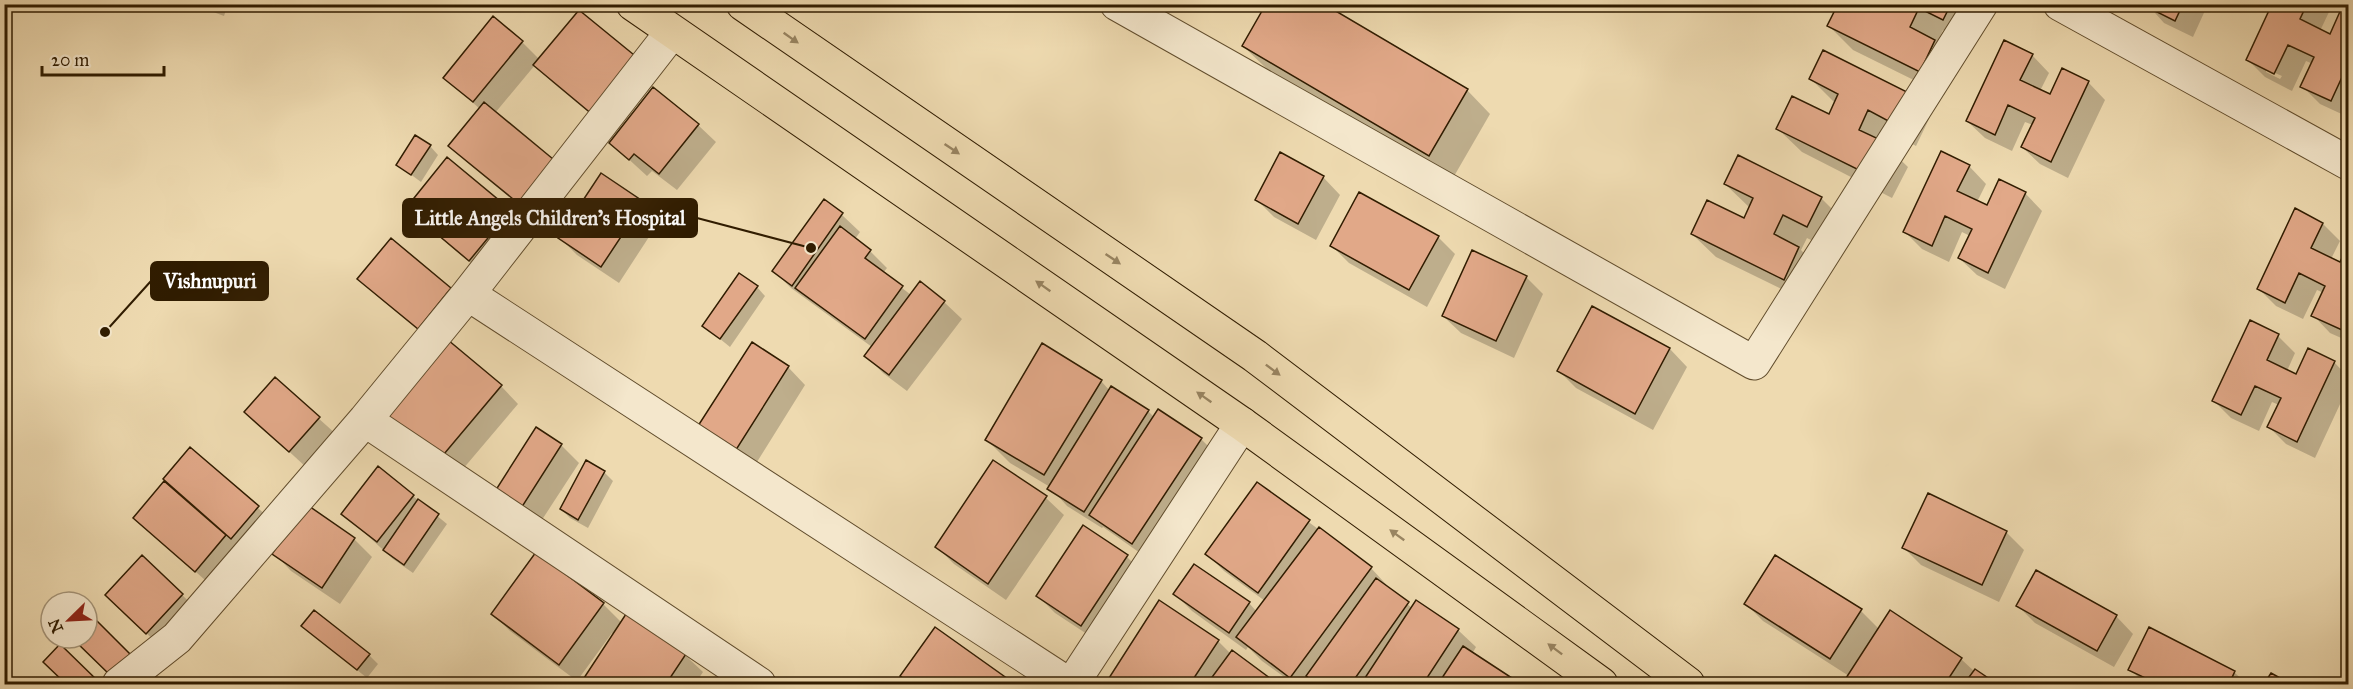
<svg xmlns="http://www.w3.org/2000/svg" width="2353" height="689" font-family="'IM FELL Great Primer',serif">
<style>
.shadow{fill:#0003;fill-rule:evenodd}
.building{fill:#e1a888;stroke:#301c00;stroke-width:1.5}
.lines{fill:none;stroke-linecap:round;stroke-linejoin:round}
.minor-casing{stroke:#604c2c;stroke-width:35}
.primary-casing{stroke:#301c00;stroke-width:35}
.minor{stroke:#f4e7cc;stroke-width:33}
.primary{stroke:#eedab0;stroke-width:33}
.oneway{fill:#988461}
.leader{fill:none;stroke:#301c00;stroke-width:2}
.callout-dot{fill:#301c00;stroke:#f4e7cc;stroke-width:2}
.callout{fill:#301c00;stroke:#301c00;stroke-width:2}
.callout-label{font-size:20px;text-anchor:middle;font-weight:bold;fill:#fff}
</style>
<rect width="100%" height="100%" fill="#eedab0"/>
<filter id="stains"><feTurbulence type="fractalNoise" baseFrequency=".00333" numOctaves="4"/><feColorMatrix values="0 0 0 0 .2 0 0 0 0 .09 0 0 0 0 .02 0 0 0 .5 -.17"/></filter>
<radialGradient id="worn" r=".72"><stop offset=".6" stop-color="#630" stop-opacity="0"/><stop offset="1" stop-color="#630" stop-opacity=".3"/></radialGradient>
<path class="shadow" d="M192 4H228L224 16Z
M1885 4H1970L1967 43 1943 30 1937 43 1958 65 1944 95 1853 50 1829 26 1881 13Z
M2125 4H2139L2136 10Z
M2147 4H2208L2193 37 2164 23Z
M2274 4H2321L2329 12 2320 31 2330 36 2343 9 2348 12V117L2320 104 2302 86 2313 64 2306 61 2292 91 2265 77 2248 60ZM2266 69 2282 76 2280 79 2266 72Z
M494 18 522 42 611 131 552 82 535 65 495 113 536 219 468 163 450 146 480 109 445 78Z
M1243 46 1467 90 1490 114 1453 178 1267 69Z
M2032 55 2049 73 2040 91 2051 96 2088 82 2105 100 2068 178 2040 164 2022 147 2033 125 2025 122 2012 151 1985 138 1967 121Z
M1811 79 1906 94 1930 117 1916 146 1892 133 1886 146 1908 167 1892 198 1802 152 1778 129 1830 116 1835 103Z
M654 89 698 125 716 142 677 190 652 171 647 176 611 143Z
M430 146 438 155 421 182 398 165Z
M1969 166 1986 184 1977 202 1988 207 2025 193 2042 211 2005 289 1977 275 1959 258 1970 236 1962 232 1949 262 1922 249 1905 232Z
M1323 177 1340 195 1316 240 1274 217 1257 200Z
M1725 184 1821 198 1845 222 1831 250 1807 238 1801 250 1822 272 1808 302 1716 257 1692 234 1744 220 1749 207Z
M824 201 842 215 860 232 855 239 870 251 887 268 883 273 911 295 920 283 944 302 962 319 907 391 883 373 866 356 872 347 791 288 774 271Z
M643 203 660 220 619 283 577 255 560 238Z
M408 207 510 211 527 228 488 277 425 225Z
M2323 224 2340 241 2331 259 2341 264 2348 249V341L2330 333 2313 315 2324 293 2317 290 2303 319 2276 306 2259 289Z
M1438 237 1455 254 1427 307 1349 263 1332 246Z
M1526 277 1543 294 1514 358 1461 333 1443 316Z
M359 279 450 289 467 306 436 345 377 296Z
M757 287 765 296 730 347 704 326Z
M1593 308 1670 349 1687 367 1653 430 1576 388 1559 371Z
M2278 336 2295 353 2287 371 2297 376 2309 350 2334 362 2348 377V387L2315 458 2286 444 2269 427 2279 405 2272 402 2259 431 2231 418 2214 401Z
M788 367 805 385 752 470 715 446Z
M275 379 337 435 307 468 246 412Z
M1101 381 1110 391 1148 411 1154 417 1201 439 1218 456 1150 560 1103 527 1102 528 1067 506 1050 487 1010 463 987 440Z
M501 386 518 404 457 476 404 433Z
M537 429 561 445 579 463 536 529 511 513Z
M191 449 276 524 214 588 135 518Z
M993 462 1046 498 1064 515 1006 600 954 564 937 547Z
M604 472 613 481 588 528 570 518 561 509Z
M1257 484 1371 568 1394 593 1412 608 1416 602 1458 630 1476 647 1472 654 1517 684H1294L1262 661 1248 647 1246 650 1192 611 1175 594 1249 603 1257 612 1265 601 1224 571 1207 554Z
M1929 495 2006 532 2024 550 1999 602 1921 565 1904 548Z
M413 496 447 524 413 573 393 559 343 513Z
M306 506 354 539 372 557 340 604 291 571 274 553Z
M537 555 603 604 622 623 685 655 703 672 695 684H582L614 634 612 633 577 681 510 631 493 614Z
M142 557 200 612 164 650 124 612Z
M1127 557 1144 574 1099 642 1055 613 1038 596Z
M1746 604 1861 611 1879 629 1890 612 1961 659 1975 672 1994 684H1855L1848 677 1849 676 1763 621Z
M2018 606 2116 616 2133 634 2114 667 2035 623Z
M303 626 369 655 378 664 367 678Z
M935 629 1012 684H911L902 676Z
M1218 641 1231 654 1233 652 1275 684H1118L1111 677Z
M2130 669 2234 672 2247 684H2145Z"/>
<path class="building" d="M1266 4H1324L1468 89 1429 156 1242 46Z
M1838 4H1866L1880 11 1883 4H1951L1943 20 1919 8 1910 27 1935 40 1920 72 1827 26Z
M2146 4H2183L2175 21 2145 6Z
M2272 4H2307L2300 19 2330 34 2342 7 2348 10V64L2331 101 2300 87 2314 57 2288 45 2274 74 2246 60Z
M579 10 639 59 593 115 533 65Z
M493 16 523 41 473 102 443 78Z
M2004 40 2033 54 2020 80 2050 94 2062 68 2089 81 2051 162 2021 147 2035 118 2008 105 1995 135 1966 121Z
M1823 50 1907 92 1892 123 1868 110 1859 130 1885 142 1869 175 1776 129 1792 96 1829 114 1838 94 1809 79Z
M653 87 699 124 659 174 634 154 629 160 609 143Z
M484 102 553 159 518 203 448 146Z
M415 135 431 145 411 175 396 165Z
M1941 151 1970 165 1957 191 1987 205 1999 179 2026 192 1988 273 1958 258 1972 229 1945 216 1932 246 1903 232Z
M1280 152 1324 176 1298 224 1255 200Z
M1738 155 1822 197 1807 227 1783 215 1774 234 1799 247 1784 280 1691 234 1707 200 1744 218 1753 198 1724 184Z
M447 157 511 210 469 261 406 208Z
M601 173 644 202 601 267 558 238Z
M1359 192 1439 236 1409 290 1330 246Z
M824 199 843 213 792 286 772 271Z
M2295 208 2323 223 2311 248 2340 262 2348 245V315L2342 330 2311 316 2325 286 2299 273 2285 303 2257 289Z
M840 226 871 250 865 258 903 286 865 339 795 288Z
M391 238 451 288 418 329 357 279Z
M1472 250 1527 276 1496 341 1442 316Z
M739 273 758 286 720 339 702 326Z
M920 281 945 301 889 375 864 356Z
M1592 306 1670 348 1635 414 1557 371Z
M2250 320 2279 334 2267 360 2296 374 2308 348 2335 361 2297 442 2267 427 2281 398 2255 386 2241 415 2212 401Z
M448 340 502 385 439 460 385 415Z
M752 342 789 366 734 453 696 429Z
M1042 343 1102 380 1044 475 985 440Z
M275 377 320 417 289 452 244 412Z
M1111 386 1149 410 1084 512 1047 489Z
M1158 409 1202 438 1132 544 1089 515Z
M536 427 562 444 518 513 492 496Z
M190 447 259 506 231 539 163 479Z
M586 460 605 471 578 520 560 509Z
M993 460 1047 496 988 584 935 547Z
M378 466 414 495 377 542 341 514Z
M164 481 226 535 195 572 133 518Z
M1257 482 1310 520 1258 593 1205 554Z
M1928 493 2007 531 1982 585 1902 548Z
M418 499 439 514 404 565 383 550Z
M306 504 355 538 322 588 272 554Z
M1083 525 1128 555 1081 626 1036 596Z
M1319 527 1372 567 1290 678 1236 637Z
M536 552 604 603 559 665 491 614Z
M142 555 183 594 146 634 105 595Z
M1775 555 1862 609 1830 659 1744 604Z
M1194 564 1250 602 1229 633 1173 594Z
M2036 570 2117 615 2097 651 2016 606Z
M1376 578 1409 602 1351 684H1318L1306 676Z
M1159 600 1219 640 1190 684H1119L1109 678Z
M1416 600 1459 629 1423 684H1361Z
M314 610 370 654 357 670 301 626Z
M1890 610 1962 658 1945 684H1856L1846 678Z
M87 611 132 656 112 677 72 638H87Z
M626 614 686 654 666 684H580Z
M935 627 1015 684H912L900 676Z
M2149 627 2235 671 2229 684H2158L2128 670Z
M60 644 100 683 98 684H66L43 662Z
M1463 646 1515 680 1512 684H1438Z
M1232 650 1278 684H1207Z
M1975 669 1997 684H1964Z
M2271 673 2291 684H2264Z"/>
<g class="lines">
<defs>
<path id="minor" d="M1117 4 1754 363 1981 4
M2060 4 2348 163
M468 294 1068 684
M365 420 759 684
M119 684 177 638 365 420 468 294 672 32
M1072 684 1242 424"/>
<path id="primary" d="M633 4 1242 424 1601 684
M743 4 1255 356 1688 684"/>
</defs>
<use href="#minor" class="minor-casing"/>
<use href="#primary" class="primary-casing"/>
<use href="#minor" class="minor"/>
<use href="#primary" class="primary"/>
</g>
<defs><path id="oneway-solid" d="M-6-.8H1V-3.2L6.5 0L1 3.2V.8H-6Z" transform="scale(1.5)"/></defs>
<g class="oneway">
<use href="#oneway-solid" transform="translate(791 38) rotate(35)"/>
<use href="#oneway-solid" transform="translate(952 149) rotate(34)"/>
<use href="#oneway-solid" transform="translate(1113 259) rotate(34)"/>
<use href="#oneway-solid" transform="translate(1043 286) rotate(-145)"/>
<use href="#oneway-solid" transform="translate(1273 370) rotate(37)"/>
<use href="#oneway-solid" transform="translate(1204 397) rotate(-145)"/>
<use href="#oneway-solid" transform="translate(1397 535) rotate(-144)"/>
<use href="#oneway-solid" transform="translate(1555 649) rotate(-143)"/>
</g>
<path class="leader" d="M811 248L697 218M105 332L151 281"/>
<g class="callout-dot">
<circle cx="811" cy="248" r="6"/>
<circle cx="105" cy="332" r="6"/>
</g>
<g class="callout">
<rect x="403" y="199" width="294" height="38" rx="6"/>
<rect x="151" y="262" width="117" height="38" rx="6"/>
</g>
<g class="callout-label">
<text x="550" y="225">Little Angels Children's Hospital</text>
<text x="210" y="288">Vishnupuri</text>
</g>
<rect width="2353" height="689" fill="none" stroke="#eedab0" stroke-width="24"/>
<rect x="6" y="6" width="2341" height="677" fill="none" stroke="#301c00" stroke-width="3"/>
<rect x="12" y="12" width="2329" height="665" fill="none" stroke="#301c00" stroke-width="1.5"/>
<g transform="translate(69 620) rotate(246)"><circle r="28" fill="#f4e7cc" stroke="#a6967a" stroke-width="1.5"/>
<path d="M0-4.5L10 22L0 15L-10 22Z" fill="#8f2418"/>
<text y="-9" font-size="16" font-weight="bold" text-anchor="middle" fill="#301c00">N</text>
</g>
<path d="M42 66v9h122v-9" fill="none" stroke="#301c00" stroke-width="3"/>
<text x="51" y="66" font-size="18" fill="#301c00" stroke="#f4e7cc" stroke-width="4.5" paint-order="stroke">20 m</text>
<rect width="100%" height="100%" filter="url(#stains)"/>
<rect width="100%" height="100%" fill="url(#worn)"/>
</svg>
